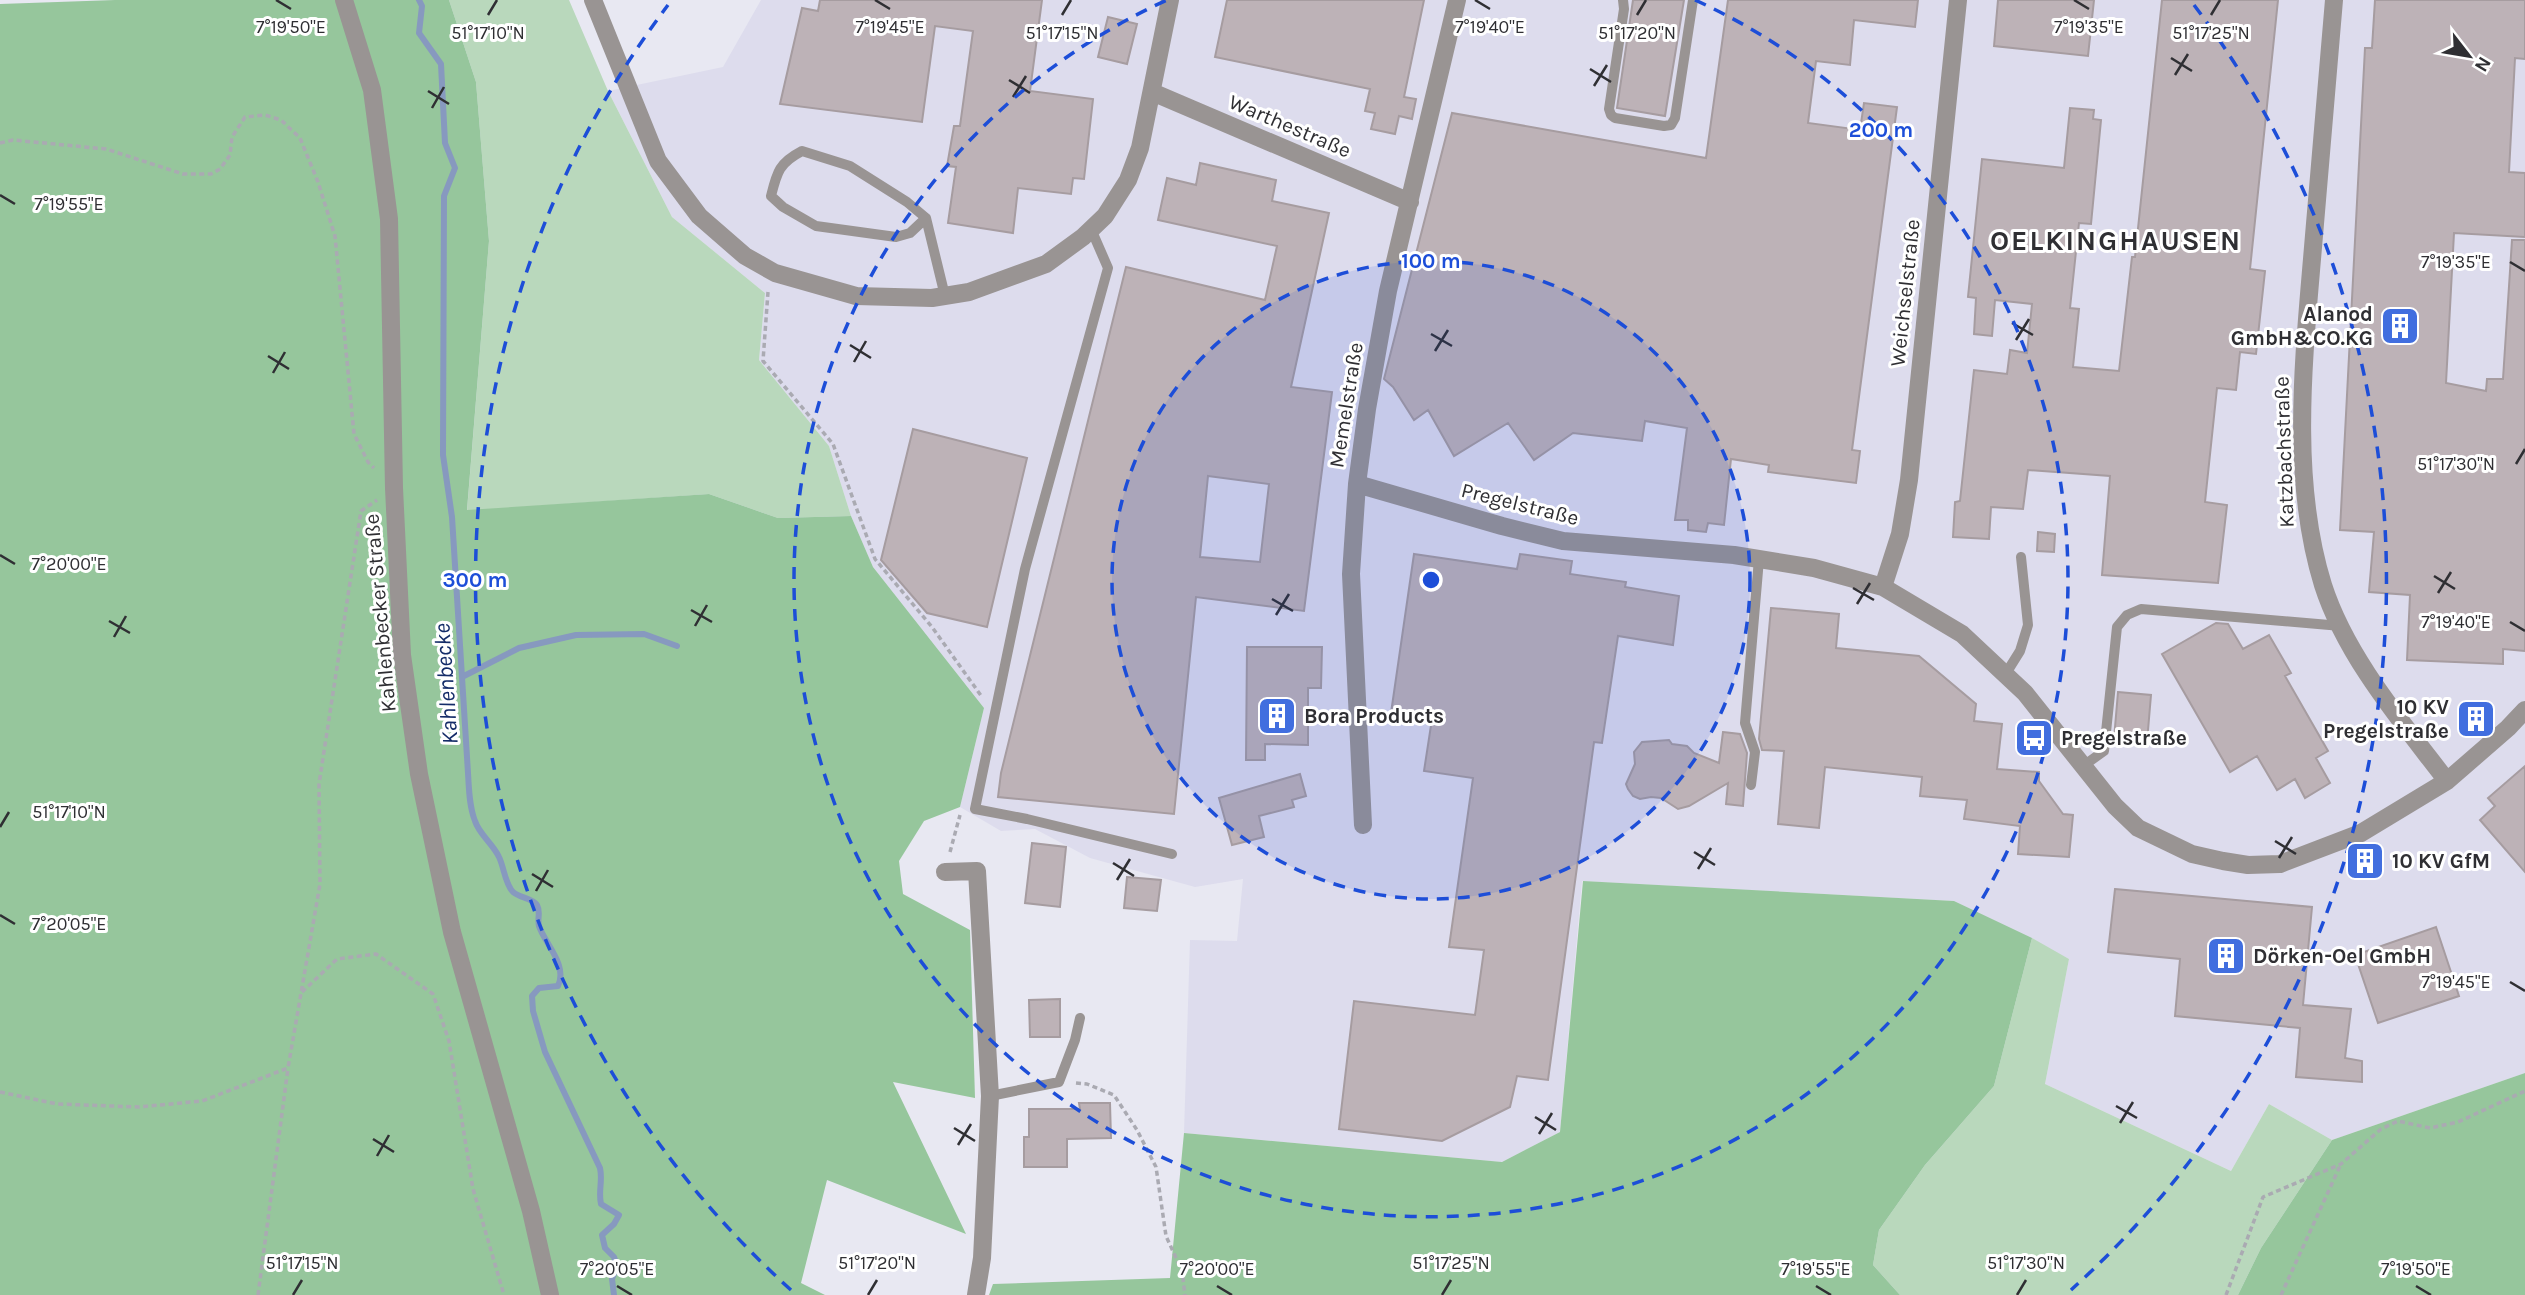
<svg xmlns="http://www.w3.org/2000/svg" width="2525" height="1295" font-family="Karla,sans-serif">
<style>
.built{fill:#dddced}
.green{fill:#b9d8bc}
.forest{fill:#96c69c}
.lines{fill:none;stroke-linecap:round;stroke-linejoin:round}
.stream{stroke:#8799bf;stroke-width:6}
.building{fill:#bdb2b7;stroke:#a69ca0;stroke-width:2;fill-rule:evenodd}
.path{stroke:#aaaab2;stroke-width:3.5;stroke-dasharray:5 3.5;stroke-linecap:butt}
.service{stroke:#999493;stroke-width:10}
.minor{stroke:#999493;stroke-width:18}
.ticks{fill:none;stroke:#2f2f33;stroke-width:2.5}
.ring{fill:none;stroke:#1d4ed8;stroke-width:3.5;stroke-dasharray:12 9}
.labels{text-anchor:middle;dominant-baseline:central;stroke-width:6;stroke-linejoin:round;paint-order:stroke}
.street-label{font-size:21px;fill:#2f2f33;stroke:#fff}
.poi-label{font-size:21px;font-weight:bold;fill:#2f2f33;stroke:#fff;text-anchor:start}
.water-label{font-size:23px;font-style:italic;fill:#142c68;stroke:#fff}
.district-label{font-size:28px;font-weight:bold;letter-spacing:2px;fill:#2f2f33;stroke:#fff}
.ticks-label{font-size:18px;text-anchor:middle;fill:#2f2f33;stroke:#fff;stroke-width:6;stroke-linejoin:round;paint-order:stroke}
.centre{fill:#1d4ed8;stroke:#fff;stroke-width:3.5}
.ring-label{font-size:21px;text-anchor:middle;font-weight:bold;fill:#1d4ed8;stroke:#fff;stroke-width:6;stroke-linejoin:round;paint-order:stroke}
</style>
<rect width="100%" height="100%" fill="#e8e8f2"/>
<path class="built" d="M761 0H2525V1073L2332 1140 2269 1104 2231 1171 2045 1084 2069 959 1954 901 1582 881 1560 1132 1502 1162 1184 1133 1190 940 1237 941 1243 879 1195 887 1090 858 1035 829 1001 831 960 807 984 708 873 567 851 516 829 446 759 360 765 293 672 217 608 91 723 67Z"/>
<path class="green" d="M449 0H569L608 91 672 217 765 293 759 360 829 446 851 516 778 518 709 494 467 511 489 241 476 82Z
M2032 938 2069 959 2045 1084 2231 1171 2269 1104 2332 1140 2261 1248 2238 1295H1900L1873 1265 1879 1230 1925 1165 1994 1086Z"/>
<path class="forest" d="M115 0H449L476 82 489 241 467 510 709 494 778 518 851 516 873 567 984 708 960 807 924 821 899 861 903 894 970 930 975 1098 893 1082 966 1234 827 1180 801 1283 825 1295H0V4Z
M1583 881 1954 901 2032 938 1994 1086 1925 1165 1879 1230 1873 1265 1900 1295H989L993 1284 1170 1278 1184 1133 1502 1162 1560 1132Z
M2525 1073V1295H2238L2261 1248 2332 1140Z"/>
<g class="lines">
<path class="stream" d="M419 0 422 6 419 33 441 64 445 143 455 168 444 196 443 455 452 517 468 773C469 788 469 806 475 821 479 834 493 844 499 857 504 867 505 884 513 892 520 898 532 898 537 905 541 912 537 918 539 926 545 944 568 965 558 986L539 988 532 996 533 1011 545 1052 600 1168C603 1181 598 1191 601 1204L619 1215 614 1224 602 1235 605 1248 614 1257 617 1266 612 1279 614 1295
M462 677 519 648 576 635 644 634 677 646"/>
</g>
<path class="building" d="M820 0H1042L1030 91 1093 99 1084 179 1073 178 1071 194 1018 188 1013 233 948 223 956 167 947 166 954 126H960L973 31 935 26 922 122 780 104 802 8 818 11Z
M1227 0H1424L1404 97 1416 99 1412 119 1399 116 1395 134 1371 129 1375 113 1365 111 1370 89 1215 57Z
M1633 0H1684L1665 116 1617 108Z
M1728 0H1918L1915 27 1854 20 1850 65 1816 61 1808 123 1860 130 1864 103 1897 107 1852 450 1860 451 1856 483 1768 472 1769 465 1731 459 1724 525 1708 523 1706 532 1688 530V520H1675L1687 428 1645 421 1642 441 1573 433 1534 460 1508 423 1454 456 1428 410 1414 420 1393 387 1384 379 1452 113 1706 158Z
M1998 0H2094L2088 56 1994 46Z
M2162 0H2278L2250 269 2265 271 2256 354 2240 352 2236 390 2217 388 2205 502 2227 505 2218 583 2102 575 2110 476 2028 470 2023 509 1991 507 1989 539 1953 537 1955 502 1960 501 1974 370 2007 374 2010 350 2027 353 2032 304 1995 300 1992 336 1974 334 1976 298 1968 297 1982 159 2064 168 2070 108 2094 110 2093 119 2101 120 2091 224 2079 223 2070 308 2079 309 2073 367 2119 371 2132 257H2135Z
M2375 0H2525V59L2515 58 2509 172 2525 173V237L2454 233 2446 383 2486 391 2487 379H2503L2512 240H2525V651L2503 649V664L2407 660 2410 595 2369 592 2374 532 2340 530 2365 48H2372Z
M1108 17 1137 24 1127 64 1098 57Z
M1200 163 1276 180 1272 201 1329 213 1291 387 1332 392 1304 611 1196 597 1174 814 998 797 1001 773 1126 267 1265 300 1277 246 1158 220 1167 178 1196 185ZM1208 476 1269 484 1260 562 1200 557Z
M913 429 1027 458 987 627 927 613 881 560Z
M2038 532 2055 534 2054 552 2037 551Z
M1414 554 1517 569 1520 554 1572 561 1570 574 1626 582 1625 587 1679 596 1673 645 1618 636 1602 743 1594 742 1548 1080 1517 1076 1510 1107 1442 1141 1339 1129 1354 1001 1475 1015 1484 950 1449 947 1473 778 1424 771 1432 719 1391 713Z
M1771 608 1839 614 1836 648 1919 656 1976 704 1974 721 2002 724 1997 769 2039 772V781L2063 814 2073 815 2069 857 2018 854 2020 826 1964 819 1967 800 1920 796 1922 777 1825 767 1819 828 1778 824 1784 751 1762 750 1759 739Z
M2216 623 2228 624 2243 649 2269 635 2291 673 2285 676 2328 751 2316 758 2330 783 2305 798 2295 779 2277 790 2257 756 2230 772 2162 654Z
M1247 647H1322L1321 688H1308V745L1265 744V760H1246Z
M2118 692 2151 695 2147 742 2114 739Z
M1723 732 1740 734 1747 753 1743 806 1726 804 1728 783 1689 806 1678 809 1661 798 1651 797 1640 799 1633 796 1628 789 1626 784 1635 764 1634 752 1642 742 1669 740 1672 744 1687 746 1694 753 1719 763Z
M2525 766V872L2480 820 2495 806 2488 798Z
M1300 774 1306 796 1292 800 1294 807 1259 816 1264 837 1232 845 1219 798Z
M1032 843 1066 847 1060 907 1025 903Z
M1127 877 1161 880 1157 911 1124 908Z
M2115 889 2312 907 2303 1005 2351 1009 2345 1058 2362 1061V1082L2296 1077 2300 1028 2175 1016 2180 959 2108 952Z
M2436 927 2459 996 2378 1023 2355 955Z
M1060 999V1037H1030L1029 1000Z
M1079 1103H1110L1111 1138 1067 1139V1167H1024V1137H1029V1109H1080Z"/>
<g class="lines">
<path class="path" d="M0 143 13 140 106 149 183 174H211L220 169 230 155 232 137 245 117 265 115 281 120 300 138 318 182 335 236 354 434 368 462 374 468
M768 292 763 361 833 444 875 559 932 627 982 697
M950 852 960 815
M302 992 337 959 376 954 433 994 449 1041 473 1189 504 1295
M1076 1083 1087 1084 1114 1095 1137 1130 1156 1167 1166 1236 1182 1271 1185 1295
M0 1092 57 1104 139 1107 202 1101 288 1068 320 884 319 784 361 511 377 500
M258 1295 288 1068
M2226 1295 2263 1197 2341 1164 2381 1129 2398 1121 2430 1128 2458 1122 2525 1091
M2281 1295 2340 1166"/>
<path class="service" d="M1623 0 1624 9 1609 109 1611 115 1615 118 1664 126 1671 125 1675 118 1693 0
M926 218 910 233 896 237 816 226 783 207 771 196C777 172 779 163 802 151L850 166 907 202 926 218 945 296
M1091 229 1108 268 1025 569 975 809 1027 819 1172 854
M2005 675 2020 651 2028 625 2021 557
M2083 766 2104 751 2117 627 2127 615 2141 609 2341 626
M1751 785 1755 752 1745 723 1759 559
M990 1096 1059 1082 1075 1040 1080 1018"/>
<path class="minor" d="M344 0 372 90 389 219 394 488 402 655 419 774 452 932 531 1211 550 1295
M593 0 658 161 699 216 745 256 775 273 856 296 932 298 969 292 1046 264 1083 237 1105 216 1128 180 1140 148 1170 0
M2334 0C2327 86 2319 172 2312 259 2303 365 2291 482 2323 585 2346 657 2402 722 2447 781
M1152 92 1410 202
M1357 484 1502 526 1563 541 1734 555 1814 568 1883 587 1962 634 2025 693 2115 806 2138 828 2192 854 2223 861 2248 865 2280 864 2361 833 2447 781 2508 728 2525 710
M1883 587 1900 534 1909 480 1958 0
M1363 825 1351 574 1357 484 1367 409 1388 291 1457 0
M945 872 977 871 990 1096 982 1258 976 1295"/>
</g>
<path class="ticks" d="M276 0 291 9M875 0 890 9M1475 0 1490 9M2074 0 2089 9M488 15 497 0M1062 15 1071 0M1637 15 1646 0M2211 15 2220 0M2171 58 2192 71M1590 69 1611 82M2175 75 2188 54M1009 80 1030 93M1594 86 1607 65M428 91 449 104M1013 97 1026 76M432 108 444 87M0 195 15 204M2510 262 2525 271M2012 323 2033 335M1431 334 1452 346M2016 340 2029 319M850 345 871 358M1435 351 1448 330M268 356 289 369M854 362 866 341M273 373 285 352M2516 464 2525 449M0 555 15 564M2434 576 2455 589M1853 588 1874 600M2438 593 2451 572M1272 599 1293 611M1857 604 1870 583M691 610 712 622M1276 615 1289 594M109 621 130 633M2510 622 2525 631M695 626 707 605M114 637 126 616M0 827 9 812M2275 841 2296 854M1694 852 1715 865M2279 858 2292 837M1113 863 1134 876M1698 869 1711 848M532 874 553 887M1117 880 1130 859M536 891 548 870M0 915 15 924M2510 982 2525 991M2116 1106 2137 1118M1535 1117 1556 1130M2120 1123 2133 1102M954 1128 975 1141M1539 1134 1552 1113M373 1139 394 1152M958 1145 971 1124M377 1156 389 1135M617 1286 632 1295M1217 1286 1232 1295M1816 1286 1831 1295M2416 1286 2431 1295M293 1295 302 1280M868 1295 877 1280M1442 1295 1451 1280M2017 1295 2026 1280"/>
<circle cx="1431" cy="580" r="319" fill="#1d4ed8" fill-opacity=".12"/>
<g class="ring">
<circle cx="1431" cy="580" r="319"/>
<path d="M1695 0A637 637 0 1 1 1167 0"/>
<path d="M791 1290A956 956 0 0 1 668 5M2194 5A956 956 0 0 1 2071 1290"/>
</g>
<defs>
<symbol id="building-square" viewBox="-11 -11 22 22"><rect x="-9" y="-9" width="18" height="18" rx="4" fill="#416edf" stroke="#fff"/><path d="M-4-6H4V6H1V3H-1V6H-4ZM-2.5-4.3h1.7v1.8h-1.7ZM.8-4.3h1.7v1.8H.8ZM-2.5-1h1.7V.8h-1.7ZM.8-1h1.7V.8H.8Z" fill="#fff"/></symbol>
<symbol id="bus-square" viewBox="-11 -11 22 22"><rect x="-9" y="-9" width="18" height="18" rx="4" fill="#416edf" stroke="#fff"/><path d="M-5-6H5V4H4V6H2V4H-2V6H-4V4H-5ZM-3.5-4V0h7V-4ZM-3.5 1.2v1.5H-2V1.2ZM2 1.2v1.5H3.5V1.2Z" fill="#fff"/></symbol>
</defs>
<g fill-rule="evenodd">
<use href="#building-square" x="2378" y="304" width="44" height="44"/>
<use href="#building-square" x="1255" y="694" width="44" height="44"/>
<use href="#building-square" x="2454" y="697" width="44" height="44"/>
<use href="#bus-square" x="2012" y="716" width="44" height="44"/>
<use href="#building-square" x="2343" y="839" width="44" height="44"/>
<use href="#building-square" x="2204" y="934" width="44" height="44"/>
</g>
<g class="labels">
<g class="street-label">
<text transform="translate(1290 126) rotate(23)">Warthestraße</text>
<text transform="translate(1905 293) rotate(-84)">Weichselstraße</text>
<text transform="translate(1346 405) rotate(-81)">Memelstraße</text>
<text transform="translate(2284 452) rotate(-92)">Katzbachstraße</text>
<text transform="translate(1520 504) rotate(14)">Pregelstraße</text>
<text transform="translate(380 613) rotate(-95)">Kahlenbecker Straße</text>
</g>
<g class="poi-label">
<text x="2373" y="314" text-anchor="end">Alanod<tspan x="2373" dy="24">GmbH&amp;CO.KG</tspan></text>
<text x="2449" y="707" text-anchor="end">10 KV<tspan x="2449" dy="24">Pregelstraße</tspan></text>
<text x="1304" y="716">Bora Products</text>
<text x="2061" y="738">Pregelstraße</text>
<text x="2392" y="861">10 KV GfM</text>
<text x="2253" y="956">Dörken-Oel GmbH</text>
</g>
<g class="water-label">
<text transform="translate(446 684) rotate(-94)">Kahlenbecke</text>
</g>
<g class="district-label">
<text x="2116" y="240">OELKINGHAUSEN</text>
</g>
</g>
<g class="ticks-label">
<text x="291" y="33">7°19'50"E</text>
<text x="890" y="33">7°19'45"E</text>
<text x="1490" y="33">7°19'40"E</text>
<text x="2089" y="33">7°19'35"E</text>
<text x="488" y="39">51°17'10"N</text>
<text x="1062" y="39">51°17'15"N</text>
<text x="1637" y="39">51°17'20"N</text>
<text x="2211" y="39">51°17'25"N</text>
<text x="69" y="210">7°19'55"E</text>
<text x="2456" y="268">7°19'35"E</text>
<text x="2456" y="470">51°17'30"N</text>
<text x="69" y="570">7°20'00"E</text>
<text x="2456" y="628">7°19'40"E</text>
<text x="69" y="818">51°17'10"N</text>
<text x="69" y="930">7°20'05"E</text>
<text x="2456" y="988">7°19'45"E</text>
<text x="302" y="1269">51°17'15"N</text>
<text x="877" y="1269">51°17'20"N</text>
<text x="1451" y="1269">51°17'25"N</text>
<text x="2026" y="1269">51°17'30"N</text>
<text x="617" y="1275">7°20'05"E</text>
<text x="1217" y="1275">7°20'00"E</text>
<text x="1816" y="1275">7°19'55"E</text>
<text x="2416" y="1275">7°19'50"E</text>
</g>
<circle cx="1431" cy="580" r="10" class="centre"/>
<g class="ring-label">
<text x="1881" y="137">200 m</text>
<text x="1431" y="268">100 m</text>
<text x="475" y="587">300 m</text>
</g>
<g transform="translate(2469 56) rotate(121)" stroke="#ffffff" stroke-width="5" paint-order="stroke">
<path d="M0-5L12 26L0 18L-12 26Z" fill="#2f2f33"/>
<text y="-10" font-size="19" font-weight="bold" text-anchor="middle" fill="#2f2f33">N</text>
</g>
</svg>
